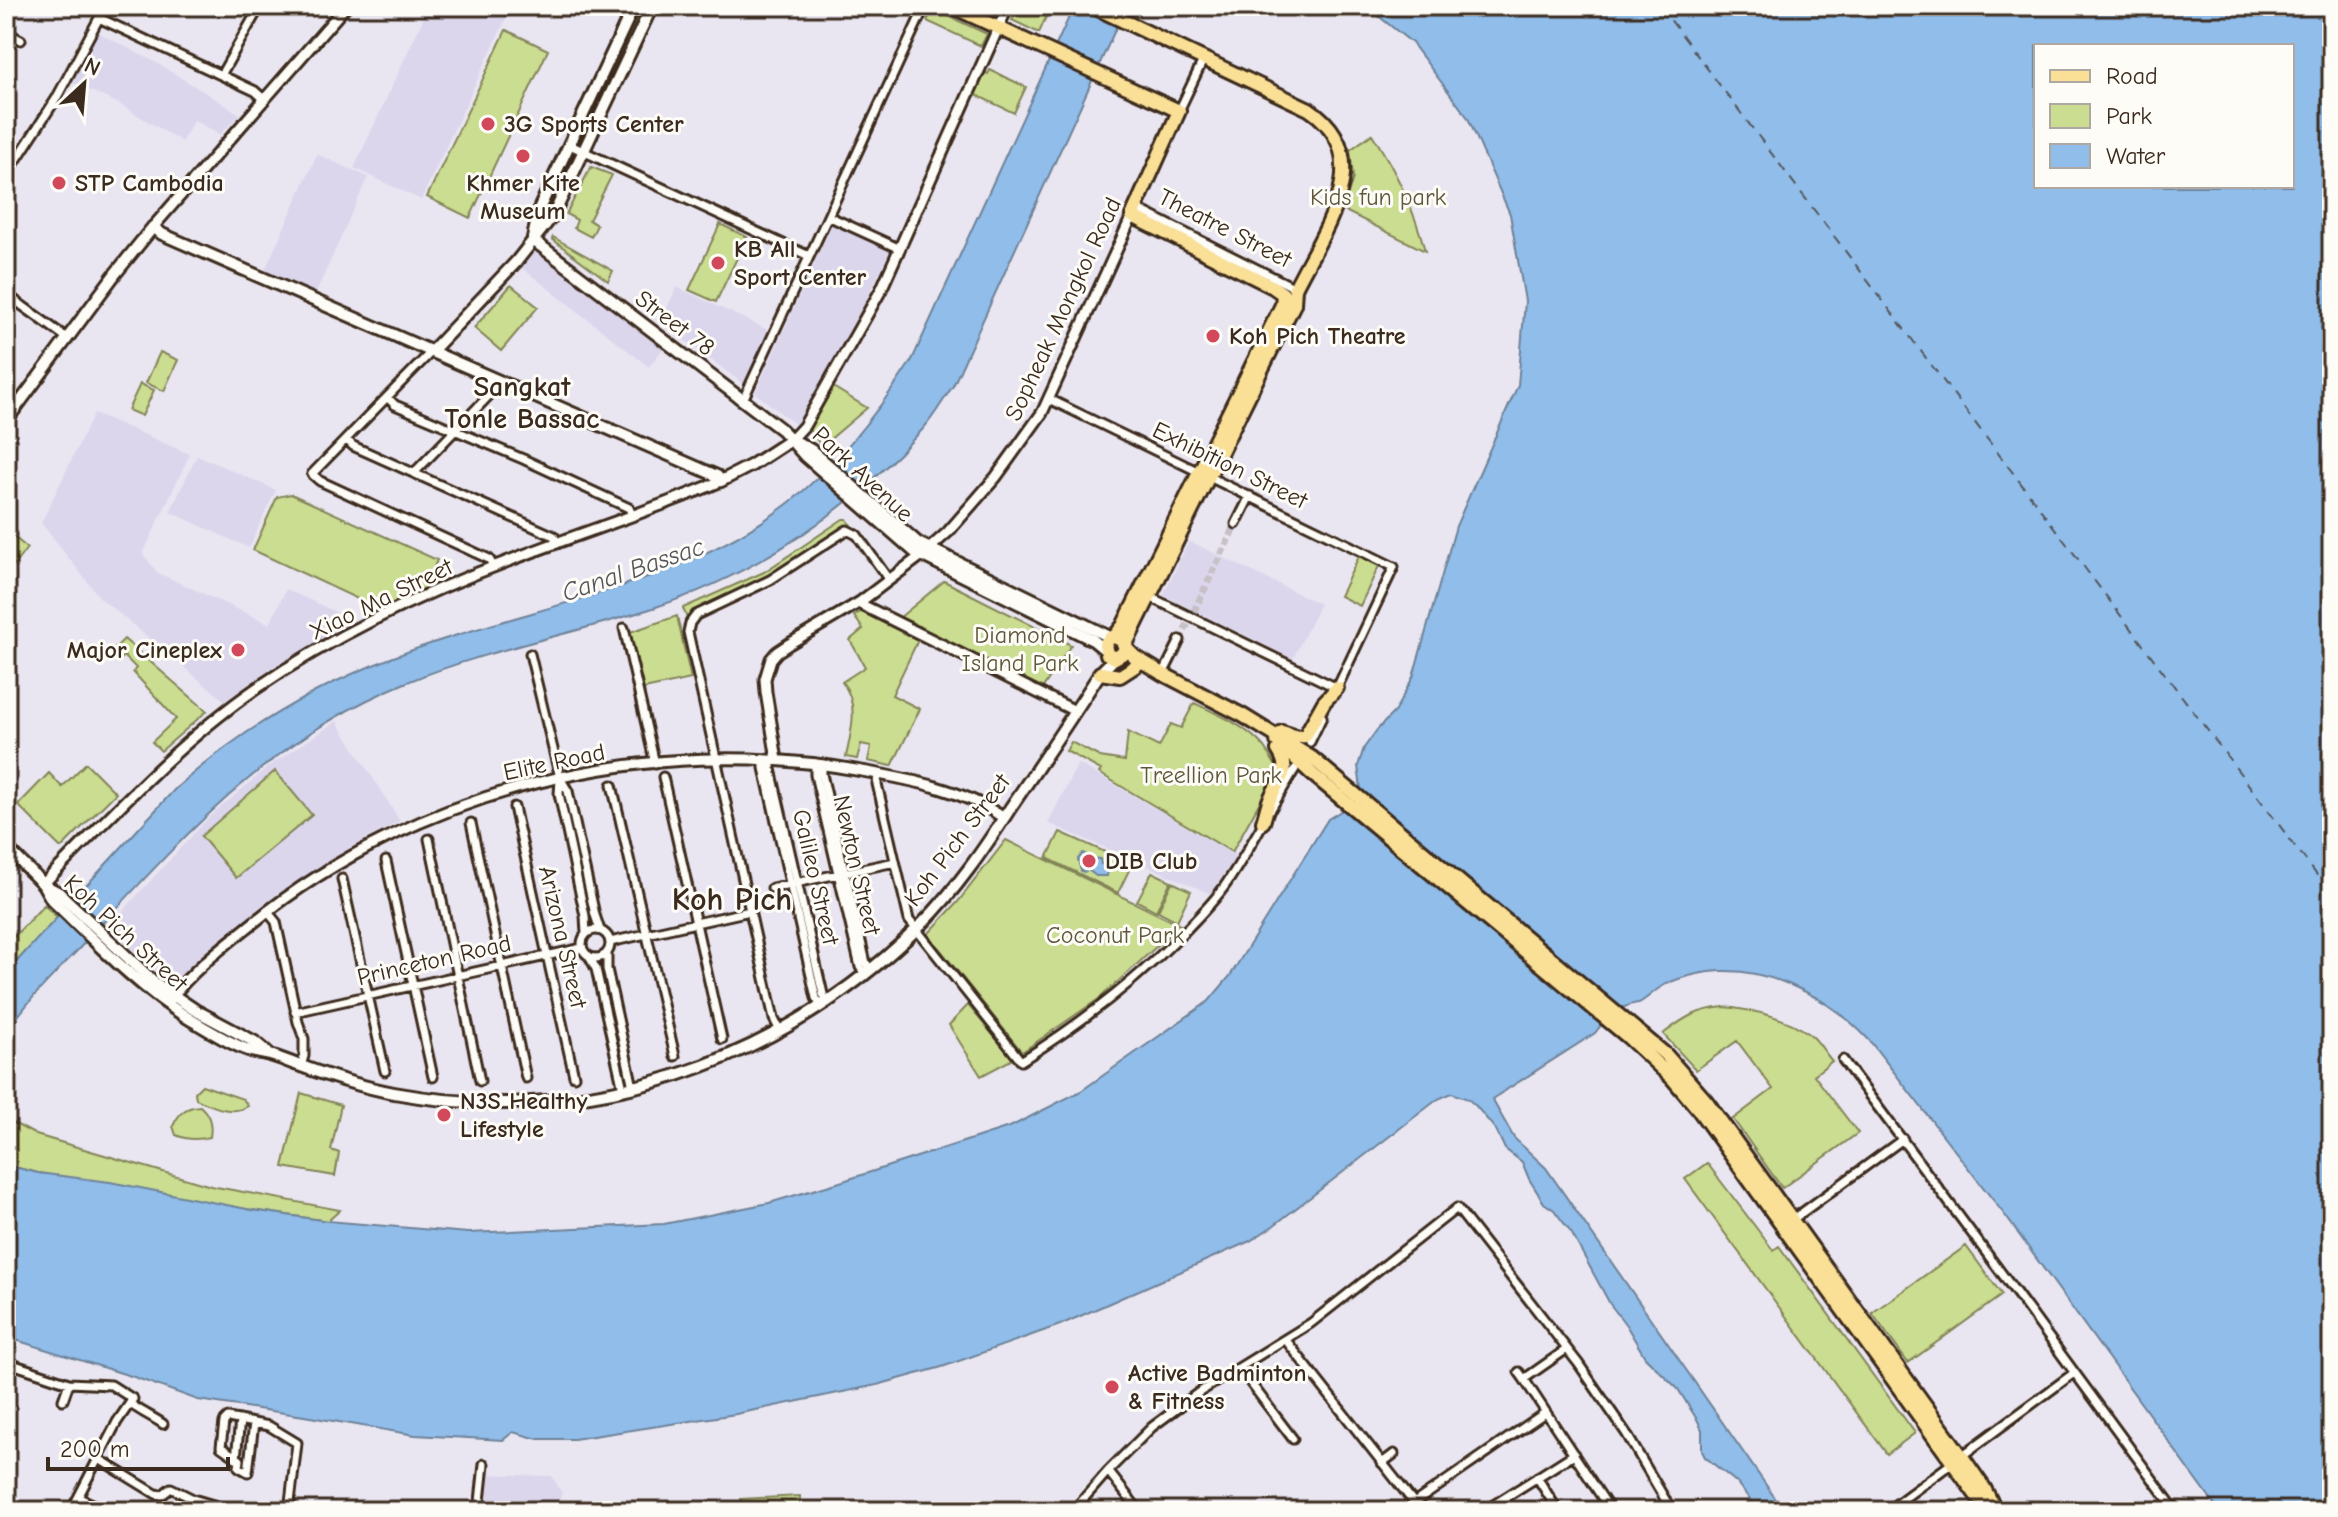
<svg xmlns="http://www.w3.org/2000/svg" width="2338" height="1517" font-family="'Comic Neue',sans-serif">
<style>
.built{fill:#dcd6ed}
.green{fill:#cbdd91;stroke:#838458;stroke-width:2}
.water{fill:#90bdea;stroke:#6e8298;stroke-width:2;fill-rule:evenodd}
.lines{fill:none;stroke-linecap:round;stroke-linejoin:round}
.ferry{stroke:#54565b;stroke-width:2;stroke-dasharray:10 8;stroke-linecap:butt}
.minor-tunnel{stroke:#c7c0c7;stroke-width:7;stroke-dasharray:7 3.5;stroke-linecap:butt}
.minor-casing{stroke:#3b2a1e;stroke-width:13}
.tertiary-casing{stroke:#3b2a1e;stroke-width:15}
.secondary-casing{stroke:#3b2a1e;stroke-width:16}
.primary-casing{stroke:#3b2a1e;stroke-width:18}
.minor{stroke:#fdfcf7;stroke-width:7}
.tertiary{stroke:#fdfcf7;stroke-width:9}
.secondary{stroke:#fdfcf7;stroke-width:10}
.primary{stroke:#fadf96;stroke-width:12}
.poi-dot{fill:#d1495b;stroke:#fdfcf7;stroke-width:3}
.labels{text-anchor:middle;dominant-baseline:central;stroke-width:6;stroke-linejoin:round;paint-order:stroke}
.poi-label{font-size:24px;font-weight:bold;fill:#3b2a1e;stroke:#fdfcf7;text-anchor:start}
.park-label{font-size:24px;fill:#5f573b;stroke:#fdfcf7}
.street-label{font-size:24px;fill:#3b2a1e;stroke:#fdfcf7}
.water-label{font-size:26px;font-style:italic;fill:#54565b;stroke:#fdfcf7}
.quarter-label{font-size:28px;font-weight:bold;fill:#3b2a1e;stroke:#fdfcf7}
.district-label{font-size:32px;font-weight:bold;fill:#3b2a1e;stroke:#fdfcf7}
</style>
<rect width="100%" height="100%" fill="#eae6f1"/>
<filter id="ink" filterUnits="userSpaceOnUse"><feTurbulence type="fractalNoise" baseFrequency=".0125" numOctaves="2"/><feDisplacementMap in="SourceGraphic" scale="16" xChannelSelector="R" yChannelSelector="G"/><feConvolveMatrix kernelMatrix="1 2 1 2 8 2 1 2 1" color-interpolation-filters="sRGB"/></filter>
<g filter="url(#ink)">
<path class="built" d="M429 6H512L421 200 354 168Z
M97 32 157 63 240 114 220 135 194 120 182 142 119 104 71 82Z
M317 154 368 177 316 293 265 270Z
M832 224 890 250 865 303 796 425 755 393Z
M536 251 664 347 649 367 522 268Z
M677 287 776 334 750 389 660 322Z
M94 413 190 454 143 554 158 573 270 624 286 589 355 621 255 680 225 701 100 598 41 523Z
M197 455 276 490 249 548 170 512Z
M1189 541 1320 604 1293 659 1163 595Z
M337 721 400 821 351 847 265 903 176 981 164 979 108 927 209 817 269 766Z
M1078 763 1236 856 1211 894 1048 823Z
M485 1474 552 1476 562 1493 555 1511H482Z"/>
<path class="green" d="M640 6H646L605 98 600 100 599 96Z
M1019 6H1051L1039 33 1012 20Z
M933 9 987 34 981 46 927 21Z
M506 30 548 50 470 218 427 197Z
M990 70 1026 87 1014 113 974 94 984 72 988 74Z
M1372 134C1396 171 1414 208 1425 251L1343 210 1353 178 1350 150Z
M591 167 612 175 589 220 597 225 591 237 574 228 577 220 566 214Z
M720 224 747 237 716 302 689 290Z
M553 237 613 271 608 281 552 239Z
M511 285 538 307 501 351 474 328Z
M160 352 178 360 164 391 146 383Z
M140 384 154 390 142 416 128 410Z
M833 387 867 408 822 446 809 430Z
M291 494 437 560 424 590 381 610 253 550 277 497Z
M843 519H847L857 535 850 530 799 562 688 621 683 608 764 572Z
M6 530 27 548 6 576Z
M1359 556 1379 566 1360 606 1340 596Z
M944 581 1071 645 1042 689 899 618Z
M862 611 918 640 892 695 920 709 892 766 868 761 871 746 861 744 857 759 846 757C851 732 860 704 842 682L865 667 850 640 863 629 854 616Z
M677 616 691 679 644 689 630 632Z
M124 639 207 711 161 751 152 742 176 719 133 672 136 668 124 656 121 659 114 653 109 658 107 656Z
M1194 703C1218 714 1246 726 1264 747 1269 754 1273 762 1278 769L1232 852 1099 773 1101 770 1066 751 1071 742 1100 757 1125 761 1128 732 1159 747 1171 724 1181 728Z
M86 763 116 793 61 848 18 805 49 773 62 787Z
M275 771 312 815 236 878 201 836Z
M1060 832 1132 864 1118 893 1047 858Z
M1006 840 1180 925 1100 998 1022 1052 928 934 957 903Z
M1152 872 1171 881 1156 911 1137 901Z
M1172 882 1191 891 1177 921 1158 911Z
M44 905 58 918 6 973V945Z
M968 1005 1013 1059 981 1076 949 1025Z
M1724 1007C1754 1010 1787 1017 1811 1035 1819 1042 1825 1053 1832 1061L1814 1075 1858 1133 1782 1188 1733 1119 1773 1089 1737 1041 1696 1070 1663 1034C1685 1017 1696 1010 1724 1007Z
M202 1085 243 1099 248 1106C232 1116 212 1106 196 1099L195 1092Z
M301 1093 341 1105 331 1150 339 1153 335 1176 283 1167Z
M200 1106C210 1115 212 1124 210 1137 198 1140 187 1140 176 1135L173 1126C179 1113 185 1107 200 1106Z
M6 1119 36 1135 211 1186 340 1210 328 1221 252 1210 38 1173 6 1165Z
M1707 1163 1773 1250 1779 1246 1915 1433 1887 1454 1685 1179Z
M1966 1246 2002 1295 1908 1363 1872 1313Z
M800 1496V1511H742L741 1499Z"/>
<path class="water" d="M1074 6H1126L953 386C943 400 934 417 922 430 849 511 757 574 653 608 571 635 485 650 405 683 270 738 185 835 88 939 61 969 26 999 6 1035V973L175 789C237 733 312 688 391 658 523 606 675 591 790 502 839 463 878 412 912 360Z
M1366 6H2332V1511H2219L2007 1218 1869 1040C1826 994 1757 959 1693 975 1684 977 1672 981 1664 985 1655 990 1648 998 1639 1003 1637 1003 1628 1005 1627 1006 1613 1010 1603 1022 1595 1033L1492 1099 1514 1138 1546 1168 1784 1511H1759L1736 1482 1705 1457 1702 1451V1430L1698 1421 1678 1389 1645 1357 1626 1325 1610 1304 1572 1234 1554 1210 1544 1203 1529 1179 1522 1162 1505 1149 1496 1130 1476 1106 1468 1099 1452 1093 1438 1099 1273 1226 1250 1241 1060 1325 942 1367 877 1385 736 1414 574 1439H538L513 1432 503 1440 415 1435 304 1416 198 1400 134 1377 6 1337V1165L38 1173 110 1182 252 1210 328 1221 468 1233 664 1224 769 1203 840 1182 1012 1126 1081 1091 1209 1001 1230 976 1328 819 1346 808 1361 789 1358 766 1364 748 1377 730 1395 711 1413 677 1456 526 1518 385 1525 301 1510 214 1468 118 1412 43ZM2036 46H2292V186H2036Z
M1083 853 1091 858 1100 859 1101 864 1108 866 1107 876H1096L1088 870 1084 872 1081 871 1078 859Z"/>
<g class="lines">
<path class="ferry" d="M1660 6 2332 895"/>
<path class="minor-tunnel" d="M1180 640 1236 524"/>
<defs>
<path id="minor" d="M6 32 21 40
M221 75 260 6
M1179 111 1204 58
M570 145 809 256
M6 176 56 99 99 18 255 91 265 100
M1136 208 1295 288
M828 216 900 249
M6 294 67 338
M431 352 312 474 320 481 489 559 494 567
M387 397 395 405 523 459 629 508 632 515
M1049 399 1394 567 1337 688
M743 400 925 6
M346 439 353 446 554 536 557 544
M414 473 502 382
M1236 524 1250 496
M1148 596 1337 688
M624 628 655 764
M530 654 560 778 568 791 595 915 600 930
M1163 674 1180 640
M1310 742 1322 717
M764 760V768L816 998 821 1006
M771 760V769L823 994 827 1002
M815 763V775L860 967 865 974
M822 764V774L866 963 870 969
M878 774 877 784 909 920 1021 1061C1080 1024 1134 983 1183 933 1197 918 1212 904 1224 887 1239 866 1252 842 1265 820
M663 777 722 1039
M560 780 559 794 585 916 586 934
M612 785 675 1056
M514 807 574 1076
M1271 809 1295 769
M471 823 526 1078
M429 839 480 1081
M386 861 433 1077
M342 879 385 1071
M772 888 895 862
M267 911 276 922 298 1022 304 1039V1056L301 1066
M582 944a14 14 0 1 1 28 0a14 14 0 1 1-28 0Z
M610 942 750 911
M607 953V969L633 1087
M589 956 596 969 623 1089
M295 1012 582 948
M780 1031 774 1019 688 632 690 623 696 615 770 580 847 530 857 535 889 580
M1843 1060 2014 1290 2176 1511
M1792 1220 1903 1139
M1285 1339 1414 1503 1546 1412
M6 1362 69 1383 111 1385 133 1399 130 1403C134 1408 155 1418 163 1424
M1240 1369 1293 1439
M1519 1372 1524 1379 1567 1349
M1524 1379 1611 1511
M63 1400 69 1383
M254 1423 248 1472 239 1467 240 1460 221 1447 224 1422 228 1418 269 1426 297 1443 289 1511
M236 1458 240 1420
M99 1459 156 1494 162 1495 171 1488 193 1499 234 1511
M1382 1463 1394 1454
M1108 1471 1136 1507
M1537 1477 1558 1511
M79 1498 108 1511
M71 1511 117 1422 130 1403
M479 1511 484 1464
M1073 1511 1108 1471 1152 1427 1198 1393 1311 1323 1457 1208 1578 1363 1626 1433 1672 1511
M1484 1511 1574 1454
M1887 1511 2074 1373"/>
<path id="tertiary" d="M153 227 346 6
M792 439 804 426 881 290 1008 6
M860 602 864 606 1075 711
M777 760 766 692 765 679 771 659 777 652 789 644 860 602 922 555 948 532 996 477 1042 413 1132 216
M43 884C111 816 177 743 257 688 334 635 423 593 511 560 580 533 652 511 721 481
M169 1001C191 971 224 946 253 923 419 788 652 732 862 771 912 780 962 789 1004 818"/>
<path id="secondary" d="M533 238 539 209 634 6
M533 240 782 430 805 456 915 552 1093 640 1104 649
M431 352 516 262 554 214 652 6
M6 421 115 274 153 227 162 234 717 476 721 481 752 465 792 439
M797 442 811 450 918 543 1112 638
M6 847 43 884 52 900C95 941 137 986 188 1018 208 1030 230 1044 251 1051 258 1053 264 1053 270 1055 281 1058 291 1063 301 1066 331 1077 362 1087 394 1093 591 1129 779 1064 921 925 956 890 984 849 1011 807 1041 763 1071 718 1100 673L1115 658
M44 885 59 893 155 983 195 1010 255 1042 267 1052"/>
<path id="primary" d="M951 6 1179 111 1132 216 1273 287 1283 294 1282 305 1123 626 1114 637 1110 638 1105 644 1107 654 1115 658 1122 654 1125 647 1121 640 1114 637
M1092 6 1309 109C1380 157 1323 231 1295 288L1294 304 1125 646
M1125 647 1135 657 1163 674 1242 715 1312 758 1666 1055 1707 1102 1961 1455 1984 1488 1996 1511
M1100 673 1120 676 1137 665
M1282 732 1297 737 1305 736 1324 702 1337 688
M1277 741 1311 773 1628 1037 1672 1078 1698 1109 1976 1495 1990 1507
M1263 822C1266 814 1267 804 1271 797 1280 777 1292 771 1278 750"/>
</defs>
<use href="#minor" class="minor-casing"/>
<use href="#tertiary" class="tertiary-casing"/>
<use href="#secondary" class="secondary-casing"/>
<use href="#primary" class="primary-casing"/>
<use href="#minor" class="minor"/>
<use href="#tertiary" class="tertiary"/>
<use href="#secondary" class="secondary"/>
<use href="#primary" class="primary"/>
</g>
</g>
<g class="poi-dot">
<circle cx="488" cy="124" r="8"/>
<circle cx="523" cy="156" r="8"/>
<circle cx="59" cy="183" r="8"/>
<circle cx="718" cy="263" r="8"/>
<circle cx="1213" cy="336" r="8"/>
<circle cx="238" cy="650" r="8"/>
<circle cx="1089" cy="861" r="8"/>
<circle cx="444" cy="1115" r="8"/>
<circle cx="1112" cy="1387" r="8"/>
</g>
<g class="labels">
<g class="poi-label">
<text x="504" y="124">3G Sports Center</text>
<text x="75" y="183">STP Cambodia</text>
<text x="523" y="183" text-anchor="middle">Khmer Kite<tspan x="523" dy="28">Museum</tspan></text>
<text x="734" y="249">KB All<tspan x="734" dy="28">Sport Center</tspan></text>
<text x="1229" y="336">Koh Pich Theatre</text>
<text x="222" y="650" text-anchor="end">Major Cineplex</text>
<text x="1105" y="861">DIB Club</text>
<text x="460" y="1101">N3S Healthy<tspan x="460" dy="28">Lifestyle</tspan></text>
<text x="1128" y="1373">Active Badminton<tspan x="1128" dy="28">&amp; Fitness</tspan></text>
</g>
<g class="park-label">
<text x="1378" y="197">Kids fun park</text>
<text x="1020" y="635">Diamond<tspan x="1020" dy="28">Island Park</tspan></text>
<text x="1211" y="775">Treellion Park</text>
<text x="1115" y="935">Coconut Park</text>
</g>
<g class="street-label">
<text transform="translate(1225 228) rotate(27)">Theatre Street</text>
<text transform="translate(1063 309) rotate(-65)">Sopheak Mongkol Road</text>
<text transform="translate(675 323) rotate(37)">Street 78</text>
<text transform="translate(1230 465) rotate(26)">Exhibition Street</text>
<text transform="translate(863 474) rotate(43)">Park Avenue</text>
<text transform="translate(381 599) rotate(-26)">Xiao Ma Street</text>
<text transform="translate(554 762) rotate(-12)">Elite Road</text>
<text transform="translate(957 840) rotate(-53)">Koh Pich Street</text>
<text transform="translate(857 865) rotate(77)">Newton Street</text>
<text transform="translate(816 877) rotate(77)">Galileo Street</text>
<text transform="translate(126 933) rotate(43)">Koh Pich Street</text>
<text transform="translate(563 937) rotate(77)">Arizona Street</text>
<text transform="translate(434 960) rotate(-13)">Princeton Road</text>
</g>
<g class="water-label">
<text transform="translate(633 570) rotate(-19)">Canal Bassac</text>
</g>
<g class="quarter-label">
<text x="522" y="387">Sangkat<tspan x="522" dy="32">Tonle Bassac</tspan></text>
</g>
<g class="district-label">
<text x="732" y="899">Koh Pich</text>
</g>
</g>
<rect width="2338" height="1517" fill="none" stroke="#fdfcf7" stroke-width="32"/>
<rect x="16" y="16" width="2306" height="1485" fill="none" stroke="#3b2a1e" stroke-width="3" filter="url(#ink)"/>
<rect x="2034" y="44" width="260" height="144" fill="#fdfcf7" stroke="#afa8a0" stroke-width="2"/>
<rect x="2050" y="70" width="40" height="12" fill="#fadf96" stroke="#afa8a0" stroke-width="2"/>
<text x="2106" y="84" font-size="24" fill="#3b2a1e">Road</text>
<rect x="2050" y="104" width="40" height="24" fill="#cbdd91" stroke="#afa8a0" stroke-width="2"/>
<text x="2106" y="124" font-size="24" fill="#3b2a1e">Park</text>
<rect x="2050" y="144" width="40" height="24" fill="#90bdea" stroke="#afa8a0" stroke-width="2"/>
<text x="2106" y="164" font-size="24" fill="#3b2a1e">Water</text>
<g transform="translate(84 84) rotate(26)" stroke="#fdfcf7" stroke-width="6" paint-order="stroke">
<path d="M0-6L14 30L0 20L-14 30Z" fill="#3b2a1e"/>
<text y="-12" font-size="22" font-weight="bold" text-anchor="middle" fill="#3b2a1e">N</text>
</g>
<path d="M48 1457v12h180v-12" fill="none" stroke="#3b2a1e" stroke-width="4"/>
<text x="60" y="1457" font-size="24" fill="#3b2a1e" stroke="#fdfcf7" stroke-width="6" paint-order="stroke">200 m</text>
</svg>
